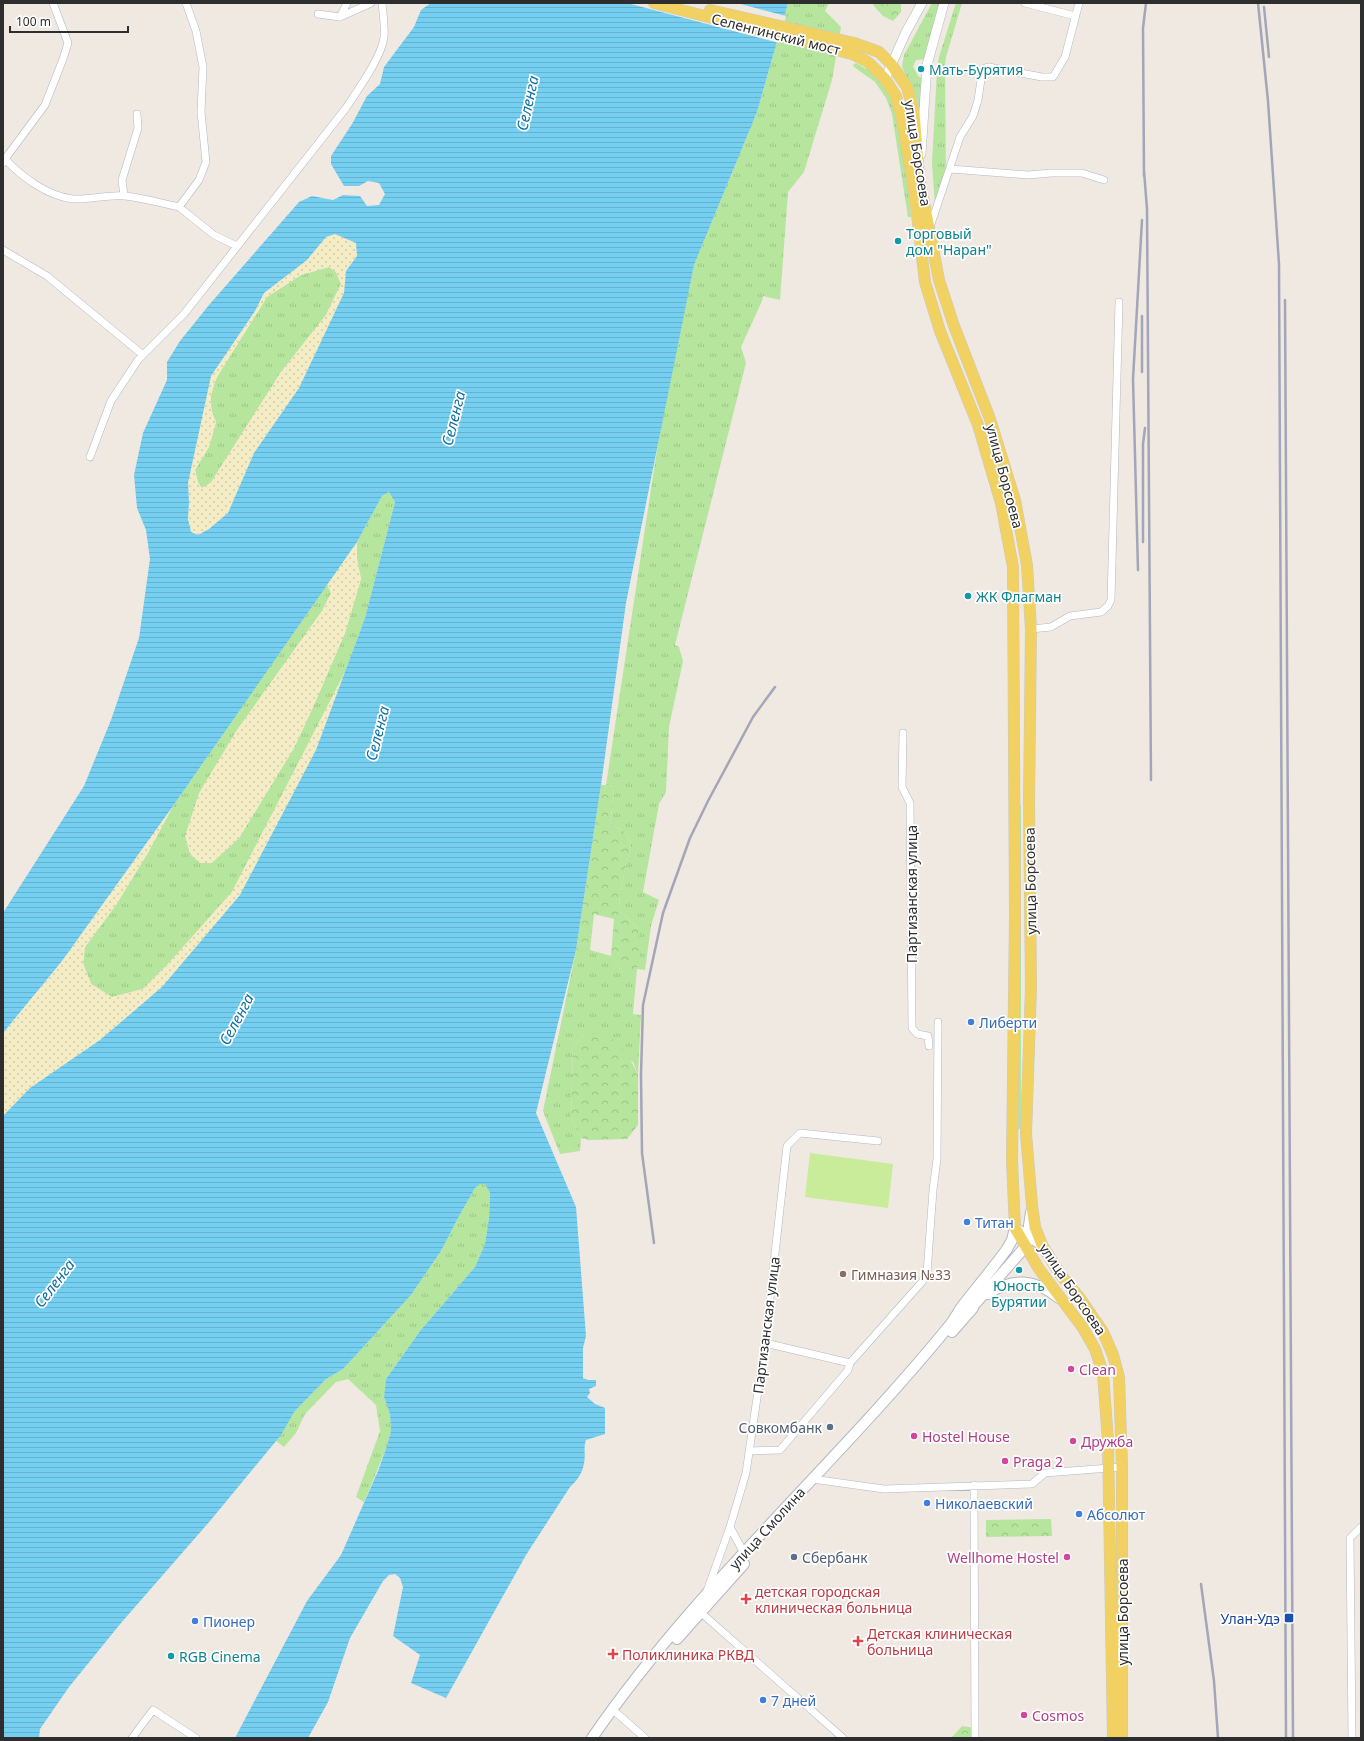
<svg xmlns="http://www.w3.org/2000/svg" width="1364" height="1741" font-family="'Noto Sans',sans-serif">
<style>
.grass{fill:url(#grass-tufts)}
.forest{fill:url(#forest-crowns)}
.sand{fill:url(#sand-dots);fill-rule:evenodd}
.pitch{fill:#c9ec9a}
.water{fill:url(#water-rules);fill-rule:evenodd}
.pier{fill:#efe9e1}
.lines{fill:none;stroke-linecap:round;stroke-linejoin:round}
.minor-casing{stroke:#b4b7c1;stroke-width:8}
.tertiary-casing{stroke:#b4b7c1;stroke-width:10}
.secondary-casing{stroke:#b4b7c1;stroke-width:12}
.primary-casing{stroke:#c9c9c9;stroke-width:12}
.minor{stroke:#fff;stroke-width:7}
.tertiary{stroke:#fff;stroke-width:9}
.secondary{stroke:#fff;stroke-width:10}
.primary{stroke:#f2d163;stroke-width:11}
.rail{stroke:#a3a6b8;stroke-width:2.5}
.culture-dot{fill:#0f9aa8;stroke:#fff;stroke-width:1.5}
.shop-dot{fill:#3f7fe0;stroke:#fff;stroke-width:1.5}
.education-dot{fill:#8d6e63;stroke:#fff;stroke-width:1.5}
.hotel-dot{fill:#d1479c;stroke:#fff;stroke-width:1.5}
.service-dot{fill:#5c6f8a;stroke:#fff;stroke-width:1.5}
.health-dot{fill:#e0444e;stroke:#fff;stroke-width:1.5}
.transit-dot{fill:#1a4fb4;stroke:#fff;stroke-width:1.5}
.labels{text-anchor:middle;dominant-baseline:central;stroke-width:3.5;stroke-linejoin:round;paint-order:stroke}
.street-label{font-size:14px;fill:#2e2e2e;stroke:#fff}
.culture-label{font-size:14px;fill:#0d838f;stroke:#fff;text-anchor:start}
.shop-label{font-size:14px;fill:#366cbe;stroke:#fff;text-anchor:start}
.education-label{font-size:14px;fill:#785e54;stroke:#fff;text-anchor:start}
.hotel-label{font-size:14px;fill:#b23c85;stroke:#fff;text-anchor:start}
.service-label{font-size:14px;fill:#4e5e75;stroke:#fff;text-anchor:end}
.health-label{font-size:14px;fill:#be3a42;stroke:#fff;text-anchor:start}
.transit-label{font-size:14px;fill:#164399;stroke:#fff;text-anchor:end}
.water-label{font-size:15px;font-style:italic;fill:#0d6fa3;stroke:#fff}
</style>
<defs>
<pattern id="grass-tufts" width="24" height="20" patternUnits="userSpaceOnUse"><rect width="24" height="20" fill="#b6e59e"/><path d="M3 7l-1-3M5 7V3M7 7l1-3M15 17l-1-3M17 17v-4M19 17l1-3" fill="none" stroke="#9dc588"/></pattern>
<pattern id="forest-crowns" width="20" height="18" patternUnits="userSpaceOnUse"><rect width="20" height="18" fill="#b6e59e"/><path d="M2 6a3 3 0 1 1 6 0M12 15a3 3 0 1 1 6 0" fill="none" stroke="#9dc588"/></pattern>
<pattern id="sand-dots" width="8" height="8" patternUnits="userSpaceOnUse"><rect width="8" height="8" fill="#f3ecc5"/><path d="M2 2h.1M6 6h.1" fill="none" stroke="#d1cbaa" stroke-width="1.8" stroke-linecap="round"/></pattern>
<pattern id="water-rules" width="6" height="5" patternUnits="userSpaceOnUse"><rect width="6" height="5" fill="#75cff0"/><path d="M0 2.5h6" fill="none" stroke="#66b2ce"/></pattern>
</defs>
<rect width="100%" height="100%" fill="#efe9e1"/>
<path class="grass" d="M788 3H829L825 11 841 27 832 80 804 172 788 192 780 300 763 296 762 301 741 347 746 363 675 645 679 647 683 661 669 727 666 792 659 804 643 892 659 900 651 926 645 970 637 969 633 1014 641 1015 638 1074 633 1062 584 1035 573 1047 571 1117 581 1138 580 1151 560 1154 543 1111 576 950H590L611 956 623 973 638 929 619 910 620 891 631 845 626 833 610 823 614 795 611 785H606L653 476 665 400 694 265 757 112Z
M932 3H946L929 59 916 60 913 66 918 76 926 79 923 130 916 97 902 67 904 55Z
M956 3H962L946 57 945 66 946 184 935 206 932 163 937 70 939 57Z
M856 63 873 73 891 94 902 125 911 217H908L892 114 886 98 875 82 854 67 853 65Z
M329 267 336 272 341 284 326 315 281 372 211 483 202 488 198 483 195 470 209 447 216 422C208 406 210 393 217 377L267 297 301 275Z
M389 492 395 502 365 618 345 672 232 892 168 964 143 989 112 997 91 984 83 963 85 947 116 905 149 851 173 806 327 584 331 593 322 611 235 733 212 862 239 838 294 748 314 705 345 633 361 579 357 559V542L382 496Z
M1018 805H1021V1129H1018Z
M479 1184H485L490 1193 489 1218 485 1244 475 1267 420 1331 386 1379 384 1397 390 1414 391 1431 386 1449 364 1502 356 1497 380 1431 376 1405 348 1379 336 1382 305 1414 296 1433 284 1447 276 1441 294 1412 326 1379 343 1369 411 1295 441 1251 458 1218 475 1188Z"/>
<path class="forest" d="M875 3H901V12L893 21 883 16 873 5Z
M601 785H611L614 795 610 823 626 833 631 845 620 891 619 910 638 929 640 951 637 968 623 973 611 956 614 919 594 914 590 950H576Z
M605 1032 627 1054 638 1074V1125L627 1139 589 1140 581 1138 571 1117 573 1047 584 1035Z
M1051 1519 1052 1536 986 1537V1520Z
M962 1726 975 1728V1738H951Z"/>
<path class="sand" d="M335 234 356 243 357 256 346 271 344 293 299 388 254 453 228 513 209 529 198 535 191 532 188 519 189 502 188 483 211 376 255 311 264 293 307 260 326 237ZM329 267 336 272 341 284 326 315 281 372 211 482 202 488 198 482 195 470 209 447 216 422C208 406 210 393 217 377L267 297 301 275Z
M357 542V559L361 579 345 633 314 705 294 748 239 838 212 863H200L190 854 185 836 199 793 235 733 322 611 331 593 327 584Z
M345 672 316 750 240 895 162 987 100 1040 3 1116V1033L62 961 173 806 149 851 116 905 85 947 83 963 91 984 112 997 143 989 168 964 232 892Z"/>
<path class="pitch" d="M810 1153 893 1164 888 1208 805 1197Z"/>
<path class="water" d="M431 3H788L757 112 694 265 626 603 601 785 576 950 536 1113 576 1207 586 1336 583 1348V1378L588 1380H596V1386L589 1389 590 1393 587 1397 595 1404 605 1408V1434L586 1440C583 1448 586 1455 584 1463 583 1472 577 1481 570 1487L526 1555 446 1698 411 1683 420 1655 393 1636 403 1587 400 1578 395 1574 389 1575 383 1581 350 1638 328 1702 308 1738H235L307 1601 341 1555 378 1471 386 1449 391 1431 390 1414 384 1397 386 1379 420 1331 475 1267 485 1244 489 1218 490 1193 485 1184H480L475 1188 458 1218 441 1251 411 1295 343 1369 326 1379 294 1412 281 1435 210 1521 121 1623 69 1687 40 1729 39 1738H3V1116L30 1088 100 1040 162 987 240 895 316 750 365 618 395 502 389 492 382 496 357 542 173 806 62 961 3 1033V913L84 786 111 720 139 638 150 559 146 530 137 508 134 475 143 433 167 380V362L180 341 209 305 299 202 312 196 333 200 343 195 360 196 367 206 379 205 385 194 379 183 368 181 359 186H344L331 164V156L352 124 367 96 380 84 384 67 414 27 421 10ZM335 234 356 243 357 256 346 271 344 293 299 388 254 453 228 513 209 529 198 535 191 532 188 519 189 502 188 483 211 376 255 311 264 293 307 260 326 237Z"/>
<path class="pier" d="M627 3H737L786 16 779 43Z"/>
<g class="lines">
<defs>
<path id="minor" d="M1025 3 1075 16
M318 14 340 17 371 3
M340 17 347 3
M5 159 45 105 63 59 68 43 53 3
M3 163 5 159C22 177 47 196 73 199 90 200 108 194 125 196 143 198 161 203 179 207L199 180 206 162 201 112 203 67 196 31 186 3
M950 169 1028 175 1051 173H1082L1104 180
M124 196 122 180 138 128 137 114
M179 207 214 235 237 246
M930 227 960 137 973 116 978 100 982 73 985 68 989 67 1042 77H1053L1065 57 1079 3
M3 250 47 276 143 355
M90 457 111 401 138 360 184 314 346 108C357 91 382 57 384 37 385 26 383 14 382 3
M1031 629 1051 627 1070 616 1101 612 1108 606 1111 600 1119 302
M903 733 902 787 910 803 912 1028 917 1034 928 1036 929 1046
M765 1343 850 1363
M749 1451 780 1450 848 1370 850 1363 922 1282 927 1273 933 1190 937 1159 938 1022
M812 1479 884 1489 1032 1484 1045 1473 1122 1467
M974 1485 975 1738
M730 1527 744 1553
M707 1591 730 1527 746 1473 765 1343 787 1146 800 1133 878 1141
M698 1610 843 1738
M612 1709 645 1738
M132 1738 153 1710 196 1738
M1352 1738 1350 1538 1361 1527"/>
<path id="tertiary" d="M885 79 906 32 922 3
M921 154 927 65 944 3"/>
<path id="secondary" d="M988 1294C1013 1277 1035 1279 1059 1298
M968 1312 1026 1246 1031 1212
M952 1332 973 1308
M677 1639 744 1564
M592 1738C695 1588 834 1467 949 1326 954 1320 958 1312 963 1305 978 1286 993 1268 1007 1249L1012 1240 1015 1228 1042 1245"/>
<path id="primary" d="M654 3 852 54 868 62 885 79 896 96 902 119 914 189 925 282 940 331 978 425 1001 503 1013 567 1015 914 1012 1161 1015 1228 1039 1269 1083 1328 1095 1349 1103 1373 1108 1441 1113 1738
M710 10 854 43 879 52 891 64 907 87 914 113 919 177 939 280 954 326 990 419 1015 500 1027 565 1031 629 1029 804 1031 987 1026 1134 1032 1205 1035 1227 1042 1245 1060 1274 1079 1297 1103 1332 1113 1355 1119 1377 1122 1467V1738"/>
</defs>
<use href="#minor" class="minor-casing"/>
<use href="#tertiary" class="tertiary-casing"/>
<use href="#secondary" class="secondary-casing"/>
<use href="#primary" class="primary-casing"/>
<use href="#minor" class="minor"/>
<use href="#tertiary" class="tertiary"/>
<use href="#secondary" class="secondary"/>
<use href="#primary" class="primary"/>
<path class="rail" d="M1258 3 1268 101 1279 264 1286 1738
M1264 7 1269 57
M1144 171 1147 209 1151 780
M1144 176 1143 28 1146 3
M1285 300 1293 1738
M1142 372V316
M1143 542V444L1145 428
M1138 570 1133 379 1142 220
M654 1243 642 1153 641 1075 643 1005 663 913 690 838 708 801 753 717 775 687
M1201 1584 1214 1681 1218 1738"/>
</g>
<g class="culture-dot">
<circle cx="921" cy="69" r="4"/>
<circle cx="898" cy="241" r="4"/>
<circle cx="968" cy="596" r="4"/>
<circle cx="1019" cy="1270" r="4"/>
<circle cx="171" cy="1656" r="4"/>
</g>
<g class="shop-dot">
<circle cx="971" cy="1022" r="4"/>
<circle cx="967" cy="1222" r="4"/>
<circle cx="927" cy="1503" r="4"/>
<circle cx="1079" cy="1514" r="4"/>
<circle cx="195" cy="1621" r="4"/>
<circle cx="763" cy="1700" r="4"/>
</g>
<circle class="education-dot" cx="843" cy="1274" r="4"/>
<g class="hotel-dot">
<circle cx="1071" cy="1369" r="4"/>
<circle cx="914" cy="1436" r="4"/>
<circle cx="1073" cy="1441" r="4"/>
<circle cx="1005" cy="1461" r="4"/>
<circle cx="1067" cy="1557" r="4"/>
<circle cx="1024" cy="1715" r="4"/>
</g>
<g class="service-dot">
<circle cx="830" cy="1427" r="4"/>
<circle cx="794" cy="1557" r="4"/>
</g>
<g class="health-dot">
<path d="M744 1593h4v4h4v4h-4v4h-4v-4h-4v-4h4z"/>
<path d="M856 1635h4v4h4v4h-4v4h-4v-4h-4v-4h4z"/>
<path d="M611 1648h4v4h4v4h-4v4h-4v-4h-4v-4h4z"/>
</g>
<rect class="transit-dot" x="1284" y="1613" width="10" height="10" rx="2"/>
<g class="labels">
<g class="street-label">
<text transform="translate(776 34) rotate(14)">Селенгинский мост</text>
<text transform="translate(918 153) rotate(81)">улица Борсоева</text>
<text transform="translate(1005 476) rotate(75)">улица Борсоева</text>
<text transform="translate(1030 881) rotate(-91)">улица Борсоева</text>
<text transform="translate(911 894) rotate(-90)">Партизанская улица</text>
<text transform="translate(1073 1289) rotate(56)">улица Борсоева</text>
<text transform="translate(766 1325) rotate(-83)">Партизанская улица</text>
<text transform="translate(767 1528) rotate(-48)">улица Смолина</text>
<text transform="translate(1122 1612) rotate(-90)">улица Борсоева</text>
</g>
<g class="culture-label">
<text x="929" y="69">Мать-Бурятия</text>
<text x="906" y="233">Торговый<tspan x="906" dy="16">дом "Наран"</tspan></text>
<text x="976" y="596">ЖК Флагман</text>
<text x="1019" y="1285" text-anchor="middle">Юность<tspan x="1019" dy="16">Бурятии</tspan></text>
<text x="179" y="1656">RGB Cinema</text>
</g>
<g class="shop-label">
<text x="979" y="1022">Либерти</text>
<text x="975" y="1222">Титан</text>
<text x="935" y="1503">Николаевский</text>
<text x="1087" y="1514">Абсолют</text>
<text x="203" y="1621">Пионер</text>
<text x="771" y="1700">7 дней</text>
</g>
<g class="education-label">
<text x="851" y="1274">Гимназия №33</text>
</g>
<g class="hotel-label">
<text x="1079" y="1369">Clean</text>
<text x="922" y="1436">Hostel House</text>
<text x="1081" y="1441">Дружба</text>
<text x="1013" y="1461">Praga 2</text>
<text x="1059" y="1557" text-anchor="end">Wellhome Hostel</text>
<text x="1032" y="1715">Cosmos</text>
</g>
<g class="service-label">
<text x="822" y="1427">Совкомбанк</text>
<text x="802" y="1557" text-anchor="start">Сбербанк</text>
</g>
<g class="health-label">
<text x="755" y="1591">детская городская<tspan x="755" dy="16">клиническая больница</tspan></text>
<text x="867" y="1633">Детская клиническая<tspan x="867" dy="16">больница</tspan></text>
<text x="622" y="1654">Поликлиника РКВД</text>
</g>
<g class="transit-label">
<text x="1280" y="1618">Улан-Удэ</text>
</g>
<g class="water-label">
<text transform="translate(527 103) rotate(-78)">Селенга</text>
<text transform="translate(453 418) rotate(-76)">Селенга</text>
<text transform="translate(377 733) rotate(-76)">Селенга</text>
<text transform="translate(236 1019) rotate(-62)">Селенга</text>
<text transform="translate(54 1283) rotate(-53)">Селенга</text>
</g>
</g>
<rect width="1364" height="1741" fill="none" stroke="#2e2e2e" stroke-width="8"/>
<path d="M10 26v6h118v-6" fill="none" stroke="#2e2e2e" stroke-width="2"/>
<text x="16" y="26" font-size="12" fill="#2e2e2e" stroke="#ffffff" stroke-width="3" paint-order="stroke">100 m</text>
</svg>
